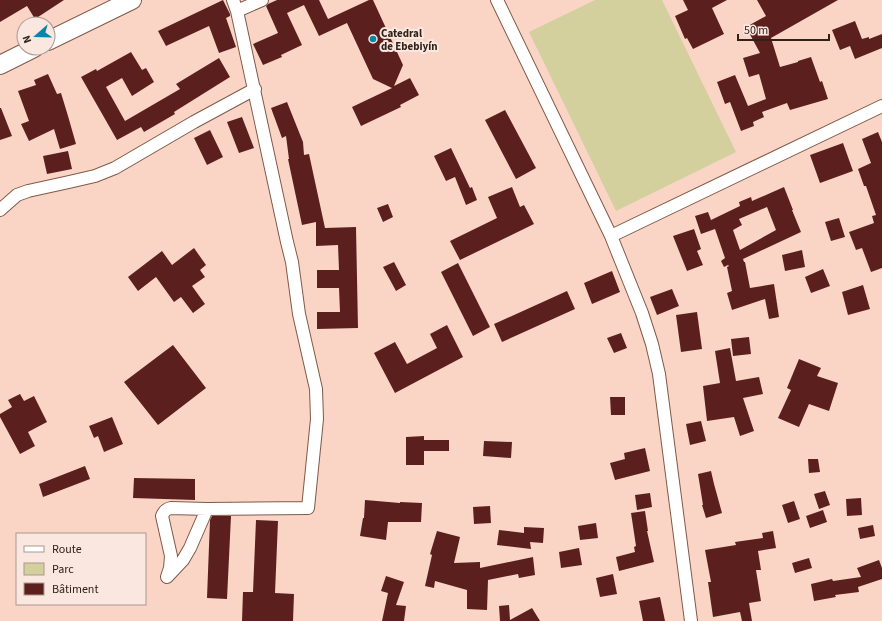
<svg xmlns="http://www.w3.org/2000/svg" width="882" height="621" font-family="'Source Sans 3',sans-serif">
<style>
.green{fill:#d3d09e}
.building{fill:#5b201e;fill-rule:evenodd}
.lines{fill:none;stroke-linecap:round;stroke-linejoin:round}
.street-casing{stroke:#805948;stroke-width:14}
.primary-casing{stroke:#805948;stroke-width:20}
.street{stroke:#fff;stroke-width:12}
.primary{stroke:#fff;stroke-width:18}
.poi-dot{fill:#0886aa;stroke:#fae7df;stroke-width:1.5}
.labels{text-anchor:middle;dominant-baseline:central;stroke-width:4;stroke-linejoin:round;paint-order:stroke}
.poi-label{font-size:11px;font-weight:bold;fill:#312119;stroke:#fae7df;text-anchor:start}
</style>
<rect width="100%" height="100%" fill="#fad5c6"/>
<path class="green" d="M595 0H662L736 152 616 211 529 32Z"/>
<path class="building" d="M0 0H64L35 19 27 6 0 22Z
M223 0 230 14V16L226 18 236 47 219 53 209 26 166 46 158 31Z
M277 0H319L328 19 369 0H373L403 65 394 86 410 78 419 95 400 105 401 107 361 126 352 107 392 88 373 79 347 23 319 36 304 5 287 13 302 45 281 55 282 57 263 65 253 44 278 33 266 6 268 4Z
M683 0H727L712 8 724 34 693 49 687 38 685 39 675 16 688 10Z
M757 0H838L771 38 780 67 798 62V61L811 57 820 82 822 81 828 99 790 110 787 103 762 112 764 117 753 122 754 126 741 131 730 102 725 104 717 82 735 75 748 106 766 99 759 74 749 77 743 58 760 53 746 27 766 16Z
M855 21 862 39 869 37V39L882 34V48L855 59 850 46 840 50 832 30Z
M131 52 142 70 146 68 154 82 132 96 122 78 106 87 125 121 180 89 176 84 219 58 230 77 174 112 175 114 144 132 141 127 117 140 81 77 96 69 97 71Z
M48 74 57 94 61 93 68 116 76 144 60 149 54 129 29 141 21 124 29 121 18 91 36 85 34 80Z
M287 102 303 142 304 155 309 154 325 228 356 227 358 328 317 329V312H340L339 288H317V270H339L338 245 316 246V222L302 225 288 159H289L286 136 282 138 271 108Z
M0 108H1L12 136 0 140Z
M505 110 536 168 516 179 485 120Z
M242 117 254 148 239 153 227 122Z
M210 130 223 157 207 165 194 138Z
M878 132 882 142V268L871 272 862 248 856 250 849 232 874 223 872 216 876 215 866 186H864L858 169 871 163 862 139Z
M843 143 853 171 820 183 810 155Z
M451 148 470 188 472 187 477 200 466 205 455 177 446 181 434 156Z
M68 151 72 169 47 174 43 156Z
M512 187 520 207 524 205 534 224 460 260 450 241 497 218 488 197Z
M784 187 793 210H792L801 232 743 259 744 262H745L750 288 774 284 779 317 769 319 765 299 732 310 727 293 732 291 727 267 729 266 728 265 724 267 721 261 725 258 715 229 701 234 695 216 708 212 711 220 740 206 739 202 751 197 752 201ZM767 207 776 230 740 250 733 230 742 225 739 219Z
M388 204 393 217 383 222 377 208Z
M839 218 845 237 831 241 825 222Z
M694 229 701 249 697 251 703 265 687 271 673 236Z
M194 248 206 265 200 270 205 277 192 286 205 304 193 313 181 297 174 302 156 277 138 291 128 277 162 251 172 265Z
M802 250 805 267 785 271 782 255Z
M394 262 406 285 396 291 383 267Z
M458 263 490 327 473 336 441 272Z
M823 269 830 286 811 293 805 277Z
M612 271 620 292 592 304 584 283Z
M863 285 870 309 848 315 842 292Z
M672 289 679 306 657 315 650 297Z
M567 291 575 309 502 342 494 324Z
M697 312 702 349 681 352 676 315Z
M447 325 463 357 395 393 374 353 395 342 407 364 437 348 430 334Z
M621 333 627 348 614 353 607 338Z
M749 337 751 354 733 356 731 339Z
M173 345 206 388 158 425 124 382Z
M730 348 736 381 759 377 763 394 743 398 754 431 740 436 734 417 707 421 703 386 720 383 715 351Z
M799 359 821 368 817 376 838 383 829 411 809 404 799 427 778 418 791 390 787 388Z
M20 394 24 401 34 396 47 422 28 432 35 446 20 454 0 417V414L12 407 8 400Z
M610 397H625V415H611Z
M112 417 123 444 104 452 98 436 94 438 89 426Z
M701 421 706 441 690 445 686 424Z
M424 436V440H449V451H424V465H406V437Z
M484 441 512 442 511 458 483 456Z
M645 448 650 471 615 480 610 463 625 459 624 453Z
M808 459H818L820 472 809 473Z
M85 466 90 479 43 497 39 484Z
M711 471 714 484 722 513 706 518 702 505H703L698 474Z
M134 478 195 479V500L133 498Z
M825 491 830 505 819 509 814 494Z
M650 493 652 507 637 510 635 495Z
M861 498 862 515 847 516 846 499Z
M365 500 400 503V502L422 503 421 522H388L386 540 360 536 363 518H364Z
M794 501 800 519 788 523 782 505Z
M490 506 491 523 474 524 473 507Z
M823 510 827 522 810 528 806 516Z
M645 511 648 531H647L654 562 619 571 616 557 635 552 634 547 636 546 631 513Z
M212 516H231L227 599 207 598 210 520Z
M256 520 278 521 275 593 294 594 293 621H242L243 592H253Z
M596 523 598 538 580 540 578 526Z
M873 525 875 536 860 539 858 528Z
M524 527 544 528 543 543 530 542 531 549 497 545 499 530 524 533Z
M437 531 460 537 454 563 480 562V568L533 557 535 575 519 578 518 574 488 580 487 610 467 609V590L435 581 434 588 425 586 432 555 430 554Z
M773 531 776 548 758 551 761 570H756L761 601 749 603 752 621H742L740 612 713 617 708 582H711L705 550 736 545 735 542 763 538 762 533Z
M579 548 582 565 561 568 559 552Z
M809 558 812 568 795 573 792 563Z
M879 560 882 568V579L858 587 859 592 835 595 836 597 814 601 811 584 832 579 833 581 861 577 857 568Z
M613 574 617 594 600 597 596 578Z
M386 576 404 582 396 605 406 606 404 621H382L388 593 381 591Z
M660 597 665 621H643L639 601Z
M509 605 510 620 532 608 540 621H500L499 606Z"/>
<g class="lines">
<defs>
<path id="street" d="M497 0 611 236 642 313 652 344 659 374 691 621
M237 11 262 0
M0 210 17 195 28 191 69 182 95 176 115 168 194 122 255 89
M611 236 882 106
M168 576 183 560 190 548 207 509
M167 577 170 568 171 556 162 516C164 511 166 509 171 508L207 509 308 508 317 419 316 389 299 314 292 262 287 242 237 11 233 0"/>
<path id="primary" d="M48 41 132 0
M0 65 34 48"/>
</defs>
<use href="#street" class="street-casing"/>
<use href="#primary" class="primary-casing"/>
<use href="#street" class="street"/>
<use href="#primary" class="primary"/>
</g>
<circle class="poi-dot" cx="373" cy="39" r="4"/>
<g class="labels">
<g class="poi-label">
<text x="381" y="33">Catedral<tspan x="381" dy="13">de Ebebiyín</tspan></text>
</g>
</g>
<rect x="16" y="533" width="130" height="72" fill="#fae7df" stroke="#aa9890"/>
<rect x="24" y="546" width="20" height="6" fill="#ffffff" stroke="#aa9890"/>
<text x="52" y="553" font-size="12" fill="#312119">Route</text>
<rect x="24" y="563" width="20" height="12" fill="#d3d09e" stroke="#aa9890"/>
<text x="52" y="573" font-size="12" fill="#312119">Parc</text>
<rect x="24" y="583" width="20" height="12" fill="#5b201e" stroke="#aa9890"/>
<text x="52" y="593" font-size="12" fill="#312119">Bâtiment</text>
<g transform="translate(36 36) rotate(250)"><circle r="19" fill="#fae7df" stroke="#aa9890"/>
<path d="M0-3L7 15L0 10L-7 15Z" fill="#0886aa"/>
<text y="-6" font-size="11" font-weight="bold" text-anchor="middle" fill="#312119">N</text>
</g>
<path d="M738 34v6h91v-6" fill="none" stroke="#312119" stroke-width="2"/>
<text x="744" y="34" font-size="12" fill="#312119" stroke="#fae7df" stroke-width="3" paint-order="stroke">50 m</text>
</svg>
